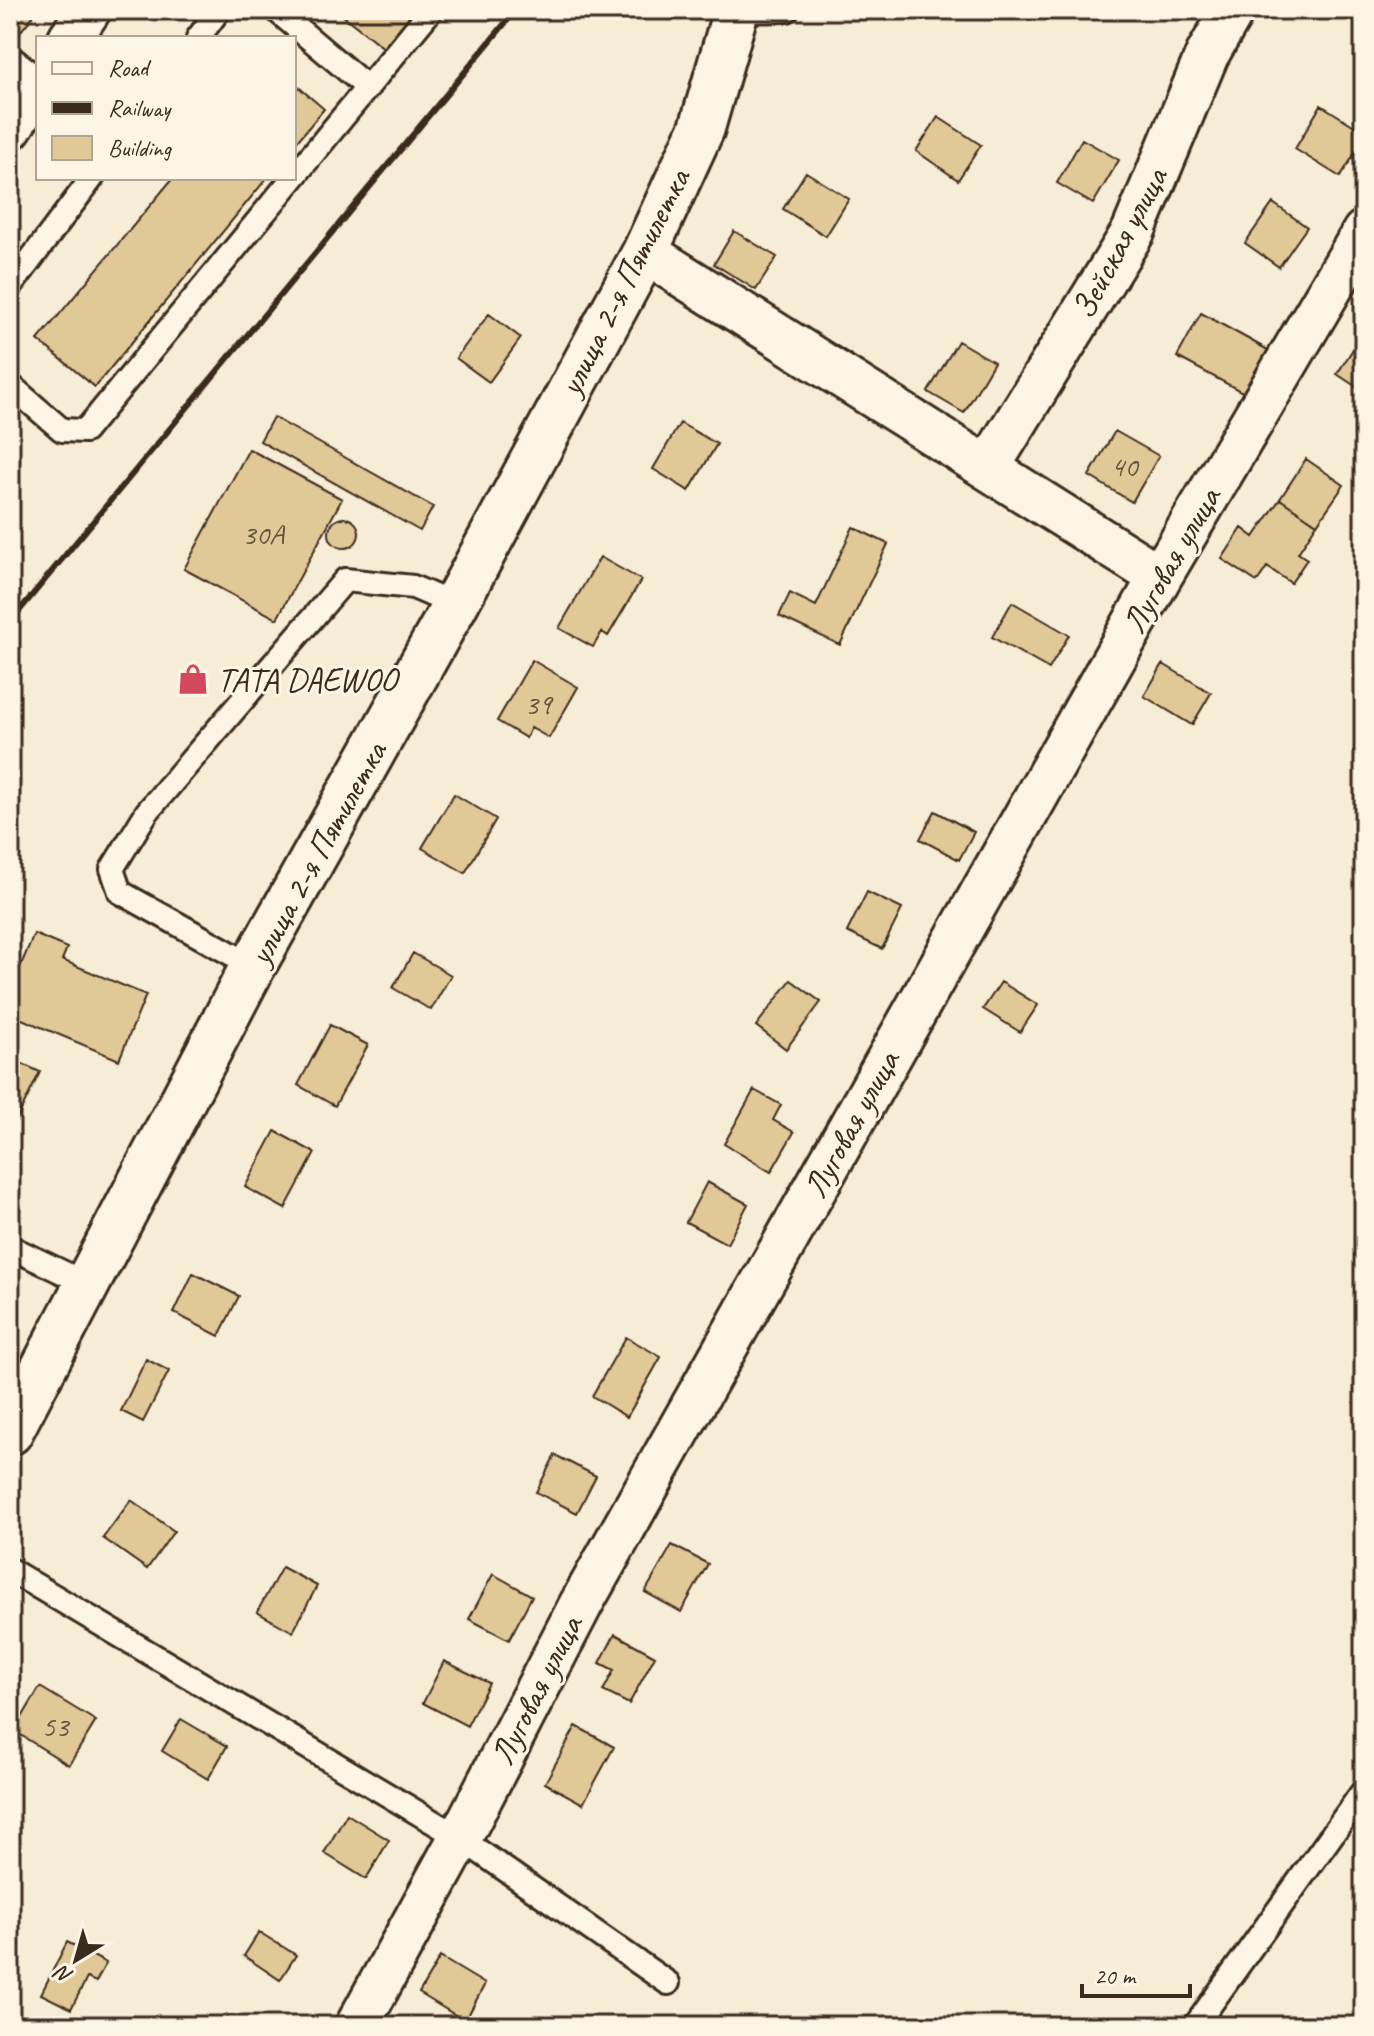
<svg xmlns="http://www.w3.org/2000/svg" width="1374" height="2036" font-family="Caveat,sans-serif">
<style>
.building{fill:#e1c897;stroke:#3b2a1e;stroke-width:2}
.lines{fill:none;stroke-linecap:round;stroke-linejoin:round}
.service-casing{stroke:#3b2a1e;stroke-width:28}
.minor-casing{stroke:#3b2a1e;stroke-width:48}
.secondary-casing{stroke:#3b2a1e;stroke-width:50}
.service{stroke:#fcf5e5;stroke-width:22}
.minor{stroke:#fcf5e5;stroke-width:42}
.secondary{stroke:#fcf5e5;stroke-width:44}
.rail{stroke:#3b2a1e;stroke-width:6}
.labels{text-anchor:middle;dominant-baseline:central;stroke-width:6;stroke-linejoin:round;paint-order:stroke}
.number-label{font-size:30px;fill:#64523c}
.street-label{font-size:34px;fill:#3b2a1e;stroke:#fcf5e5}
.poi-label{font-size:34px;fill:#3b2a1e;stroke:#fcf5e5;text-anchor:start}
</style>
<rect width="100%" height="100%" fill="#f7ecd5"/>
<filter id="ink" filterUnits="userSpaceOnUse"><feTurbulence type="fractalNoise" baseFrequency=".0125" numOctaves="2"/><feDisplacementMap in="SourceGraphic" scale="16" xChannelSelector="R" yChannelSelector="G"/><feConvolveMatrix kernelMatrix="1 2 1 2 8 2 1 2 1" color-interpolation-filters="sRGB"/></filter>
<g filter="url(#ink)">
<path class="building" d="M10 10H38L21 31 10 23Z
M336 10H416L385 49Z
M294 83 324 109 294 145Z
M1321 105 1364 132V139L1340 177 1295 149Z
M938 117 981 145 958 180 916 151Z
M1082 139 1119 160 1093 204 1057 183Z
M806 172 849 199 826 236 783 209Z
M173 178H267L95 387 38 340Z
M1273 203 1307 227 1279 267 1245 243Z
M734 231 777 257 756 290 714 264Z
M1201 313 1268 350 1244 393 1177 357Z
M489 314 521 338 489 382 456 358Z
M1364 332V392L1337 374Z
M958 341 994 362 964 413 928 392Z
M273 417 433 507 420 531 260 441Z
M680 423 717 444 689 491 653 469Z
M1115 431 1159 456 1132 502 1089 476Z
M249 449 342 499 277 619 184 569Z
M1306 459 1344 485 1317 524 1280 499Z
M1280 499 1317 524 1298 553 1307 559 1291 583 1267 567 1257 582 1222 559 1242 528 1254 537Z
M329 533a15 15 0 1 1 30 0a15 15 0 1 1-30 0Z
M853 527 888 544 840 645 779 616 790 593 816 606Z
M600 557 641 580 608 636 602 632 593 647 559 628Z
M1012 602 1069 635 1049 669 992 637Z
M532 660 578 687 549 738 531 728 526 738 497 721Z
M1163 664 1211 693 1192 725 1144 696Z
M454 794 496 819 465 873 422 848Z
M935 811 974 832 959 860 920 839Z
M867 892 902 909 882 949 847 932Z
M34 934 67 948 62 960 146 995 119 1060 10 1014V991Z
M413 953 451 975 431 1010 393 988Z
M791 980 821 1002 786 1049 756 1026Z
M1001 982 1038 1005 1020 1032 983 1009Z
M330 1025 368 1045 335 1106 298 1085Z
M10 1058 40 1072 10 1133Z
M754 1090 781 1105 773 1120 794 1132 771 1172 724 1144Z
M275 1131 315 1153 285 1209 245 1187Z
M707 1182 748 1204 727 1244 686 1222Z
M193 1273 239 1296 219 1336 174 1313Z
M626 1337 661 1357 627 1417 592 1396Z
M146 1359 169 1371 143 1422 121 1411Z
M555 1455 596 1476 577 1513 536 1492Z
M131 1500 174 1531 147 1569 103 1538Z
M672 1545 708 1564 681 1612 645 1592Z
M282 1567 317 1586 293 1632 257 1612Z
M493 1574 532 1596 509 1640 469 1619Z
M615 1634 655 1656 629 1704 603 1691 614 1670 600 1663Z
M444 1661 489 1683 467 1726 423 1703Z
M40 1687 96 1721 69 1765 14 1731Z
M181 1719 227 1746 208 1779 162 1751Z
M576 1726 614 1747 583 1804 545 1783Z
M347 1814 389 1840 366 1879 324 1853Z
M259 1932 296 1955 280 1980 244 1956Z
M67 1942 106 1963 96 1982 87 1978 71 2009 41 1994Z
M440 1957 485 1984 465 2021 419 1993Z"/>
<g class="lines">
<defs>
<path id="service" d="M276 10 368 88
M736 11 787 10
M198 38 219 10
M10 57 38 78
M10 287 92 178
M10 385 62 430 85 431 431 10
M253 966 120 892 112 869 147 812 345 580 413 587 455 605
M10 1247 85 1283
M10 1570 460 1838 668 1983
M1195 2026 1364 1790"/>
<path id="minor" d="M70 38 89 10
M10 128 38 86
M645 252 1160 577
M989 466 1133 232 1207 55 1233 10
M357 2026 460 1838 581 1604 1160 577 1364 232"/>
<path id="secondary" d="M10 1432 253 966 455 605 645 252 702 128 736 10"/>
</defs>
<use href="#service" class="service-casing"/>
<use href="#minor" class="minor-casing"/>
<use href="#secondary" class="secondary-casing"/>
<use href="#service" class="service"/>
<use href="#minor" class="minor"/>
<use href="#secondary" class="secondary"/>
<path class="rail" d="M10 622 516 10"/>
</g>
</g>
<defs>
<symbol id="shop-bare" viewBox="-9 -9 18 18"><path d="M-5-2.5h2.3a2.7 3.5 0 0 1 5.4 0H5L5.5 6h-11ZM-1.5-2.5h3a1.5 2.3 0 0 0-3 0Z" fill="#d1495b" stroke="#fcf5e5" stroke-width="2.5" paint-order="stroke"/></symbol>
</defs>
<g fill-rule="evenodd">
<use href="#shop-bare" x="171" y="657" width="44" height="44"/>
</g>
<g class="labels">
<g class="number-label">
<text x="1124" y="466">40</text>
<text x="263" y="534">30А</text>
<text x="538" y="704">39</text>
<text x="55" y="1726">53</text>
</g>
<g class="street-label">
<text transform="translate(1119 243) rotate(-62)">Зейская улица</text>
<text transform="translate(624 282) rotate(-63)">улица 2-я Пятилетка</text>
<text transform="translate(1171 560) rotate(-60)">Луговая улица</text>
<text transform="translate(317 853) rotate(-61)">улица 2-я Пятилетка</text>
<text transform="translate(851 1124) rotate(-61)">Луговая улица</text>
<text transform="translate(536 1690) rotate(-63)">Луговая улица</text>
</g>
<g class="poi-label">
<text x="217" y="679">TATA DAEWOO</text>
</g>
</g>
<rect width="1374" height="2036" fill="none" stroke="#fcf5e5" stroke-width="40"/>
<rect x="20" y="20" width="1334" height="1996" fill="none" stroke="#3b2a1e" stroke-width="3" filter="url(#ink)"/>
<rect x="36" y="36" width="260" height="144" fill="#fcf5e5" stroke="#afa495" stroke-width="2"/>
<rect x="52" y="62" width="40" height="12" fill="#fcf5e5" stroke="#afa495" stroke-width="2"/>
<text x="108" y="76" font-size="24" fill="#3b2a1e">Road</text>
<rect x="52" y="102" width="40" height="12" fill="#3b2a1e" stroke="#afa495" stroke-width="2"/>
<text x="108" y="116" font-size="24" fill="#3b2a1e">Railway</text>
<rect x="52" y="136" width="40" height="24" fill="#e1c897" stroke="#afa495" stroke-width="2"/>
<text x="108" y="156" font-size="24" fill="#3b2a1e">Building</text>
<g transform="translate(76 1960) rotate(217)" stroke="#fcf5e5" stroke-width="6" paint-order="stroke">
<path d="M0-6L14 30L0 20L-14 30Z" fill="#3b2a1e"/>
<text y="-12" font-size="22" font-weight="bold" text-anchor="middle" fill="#3b2a1e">N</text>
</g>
<path d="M1082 1984v12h108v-12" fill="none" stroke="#3b2a1e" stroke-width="4"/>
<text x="1094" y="1984" font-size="24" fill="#3b2a1e" stroke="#fcf5e5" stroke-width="6" paint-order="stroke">20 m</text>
</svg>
